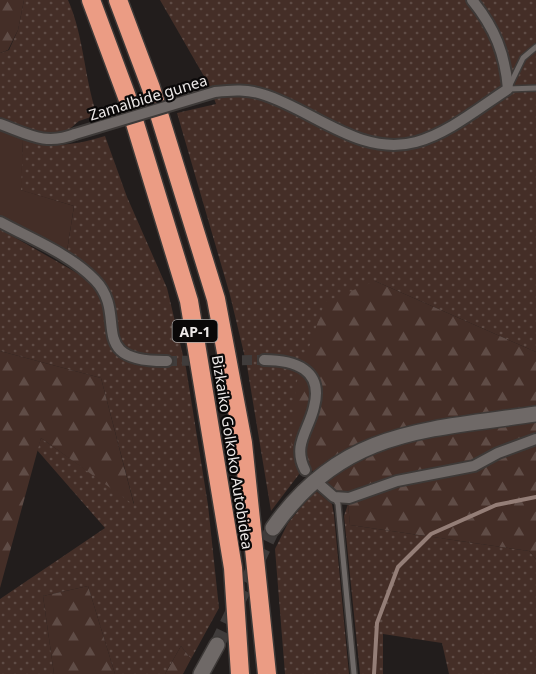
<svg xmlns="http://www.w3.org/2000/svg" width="536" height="674" font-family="'Noto Sans',sans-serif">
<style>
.grass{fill:url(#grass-dots)}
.forest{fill:url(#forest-firs)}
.green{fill:#442e27}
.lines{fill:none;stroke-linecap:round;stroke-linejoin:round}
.stream{stroke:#947e77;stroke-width:4}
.minor-tunnel{stroke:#403c3b;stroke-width:10;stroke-dasharray:10 5;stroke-linecap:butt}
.secondary-tunnel{stroke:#403c3b;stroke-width:15;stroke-dasharray:15 8;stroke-linecap:butt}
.service-casing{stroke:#3e3a38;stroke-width:8}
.minor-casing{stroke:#3e3a38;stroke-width:14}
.secondary-casing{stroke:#3e3a38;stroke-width:18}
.motorway-casing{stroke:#3e3a38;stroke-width:21}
.service{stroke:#6f6967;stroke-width:5}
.minor{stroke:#6f6967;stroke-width:10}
.secondary{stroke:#6f6967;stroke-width:15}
.motorway{stroke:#eb9c84;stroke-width:18}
.minor-bridge-casing{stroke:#3e3a38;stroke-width:14;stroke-linecap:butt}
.minor-bridge{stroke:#6f6967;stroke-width:10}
.labels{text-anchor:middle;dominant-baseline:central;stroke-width:4.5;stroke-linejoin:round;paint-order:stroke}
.shield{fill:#0a0808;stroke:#a9a6a5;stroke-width:1.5}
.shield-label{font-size:14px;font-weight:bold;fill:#ede9e8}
.street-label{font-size:15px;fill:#ede9e8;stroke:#0a0808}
</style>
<defs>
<pattern id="grass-dots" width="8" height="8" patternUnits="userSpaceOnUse" patternTransform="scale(1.5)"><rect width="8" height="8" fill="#442e27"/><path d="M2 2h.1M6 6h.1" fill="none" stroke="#5f4c46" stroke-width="1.8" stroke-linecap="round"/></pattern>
<pattern id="forest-firs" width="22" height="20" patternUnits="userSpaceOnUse" patternTransform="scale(1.5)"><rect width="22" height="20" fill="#442e27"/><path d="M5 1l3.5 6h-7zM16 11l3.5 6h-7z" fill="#5f4c46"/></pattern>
</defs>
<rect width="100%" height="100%" fill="#221d1c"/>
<path class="grass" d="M24 0H68C84 36 84 77 97 115L79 121 65 133 37 135 0 117V53L9 50 18 30Z
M160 0H536V352L375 281 306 465 271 511 247 366 230 295 177 113 216 104 209 85Z
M105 136 127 197 167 288 186 368 208 505 219 608 191 659 181 646 165 674H115L88 586 43 596 54 674H0V599L105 528 37 450 41 438 134 504 101 378 0 351V229L86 278 67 251 74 206 20 190 23 140C56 147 72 146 105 136Z
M315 490 332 504 334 515 349 674H285L275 549 288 523Z
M348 504 350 525 529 551 536 559V674H449L442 643 383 634V674H360L344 516Z"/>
<path class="forest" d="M0 0H24L18 30 8 50 0 53Z
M375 281 536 352V559L529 551 350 525 348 504 291 451 296 384 325 302Z
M0 351 101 378 134 505 41 438 0 588Z
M88 586 115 674H54L43 596Z
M181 646 191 659 183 674H165Z"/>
<path class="green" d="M0 129 23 140 21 190 74 206 67 251 0 217Z"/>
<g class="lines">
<path class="stream" d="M374 674 377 623 398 567 431 534 496 505 536 497"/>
<path class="minor-tunnel" d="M167 361 264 360"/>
<path class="secondary-tunnel" d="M217 645 273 528"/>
<defs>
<path id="service" d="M536 47 523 58 508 89 536 88
M334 497 338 504 354 674"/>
<path id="minor" d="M215 92C232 90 248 89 265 95 314 111 361 157 416 142 449 133 480 107 508 89 505 54 495 28 472 0
M0 124C28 134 45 146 75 134
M0 222C31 239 70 254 95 280 130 316 83 362 167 361
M264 360C294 360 324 369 314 407 309 430 292 445 305 470
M319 484 334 497 349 498 397 481 474 466 498 453 536 439"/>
<path id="secondary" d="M273 528C342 429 427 430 536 414
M201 674 217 645"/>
<path id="motorway" d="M91 0 127 97 189 301 233 568 240 674
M118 0 151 88 216 299 243 443 267 674"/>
</defs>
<use href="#service" class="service-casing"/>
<use href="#minor" class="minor-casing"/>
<use href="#secondary" class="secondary-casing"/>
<use href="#motorway" class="motorway-casing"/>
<use href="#service" class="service"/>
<use href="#minor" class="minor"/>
<use href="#secondary" class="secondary"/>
<use href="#motorway" class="motorway"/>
<defs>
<path id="minor-bridge" d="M75 134 215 92"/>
</defs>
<use href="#minor-bridge" class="minor-bridge-casing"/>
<use href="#minor-bridge" class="minor-bridge"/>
</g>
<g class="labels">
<rect class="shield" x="172.5" y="320" width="45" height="22" rx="4.5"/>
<g class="shield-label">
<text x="195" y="331">AP-1</text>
</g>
<g class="street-label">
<text transform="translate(148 97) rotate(-17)">Zamalbide gunea</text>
<text transform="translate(233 452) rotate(81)">Bizkaiko Golkoko Autobidea</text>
</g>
</g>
</svg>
